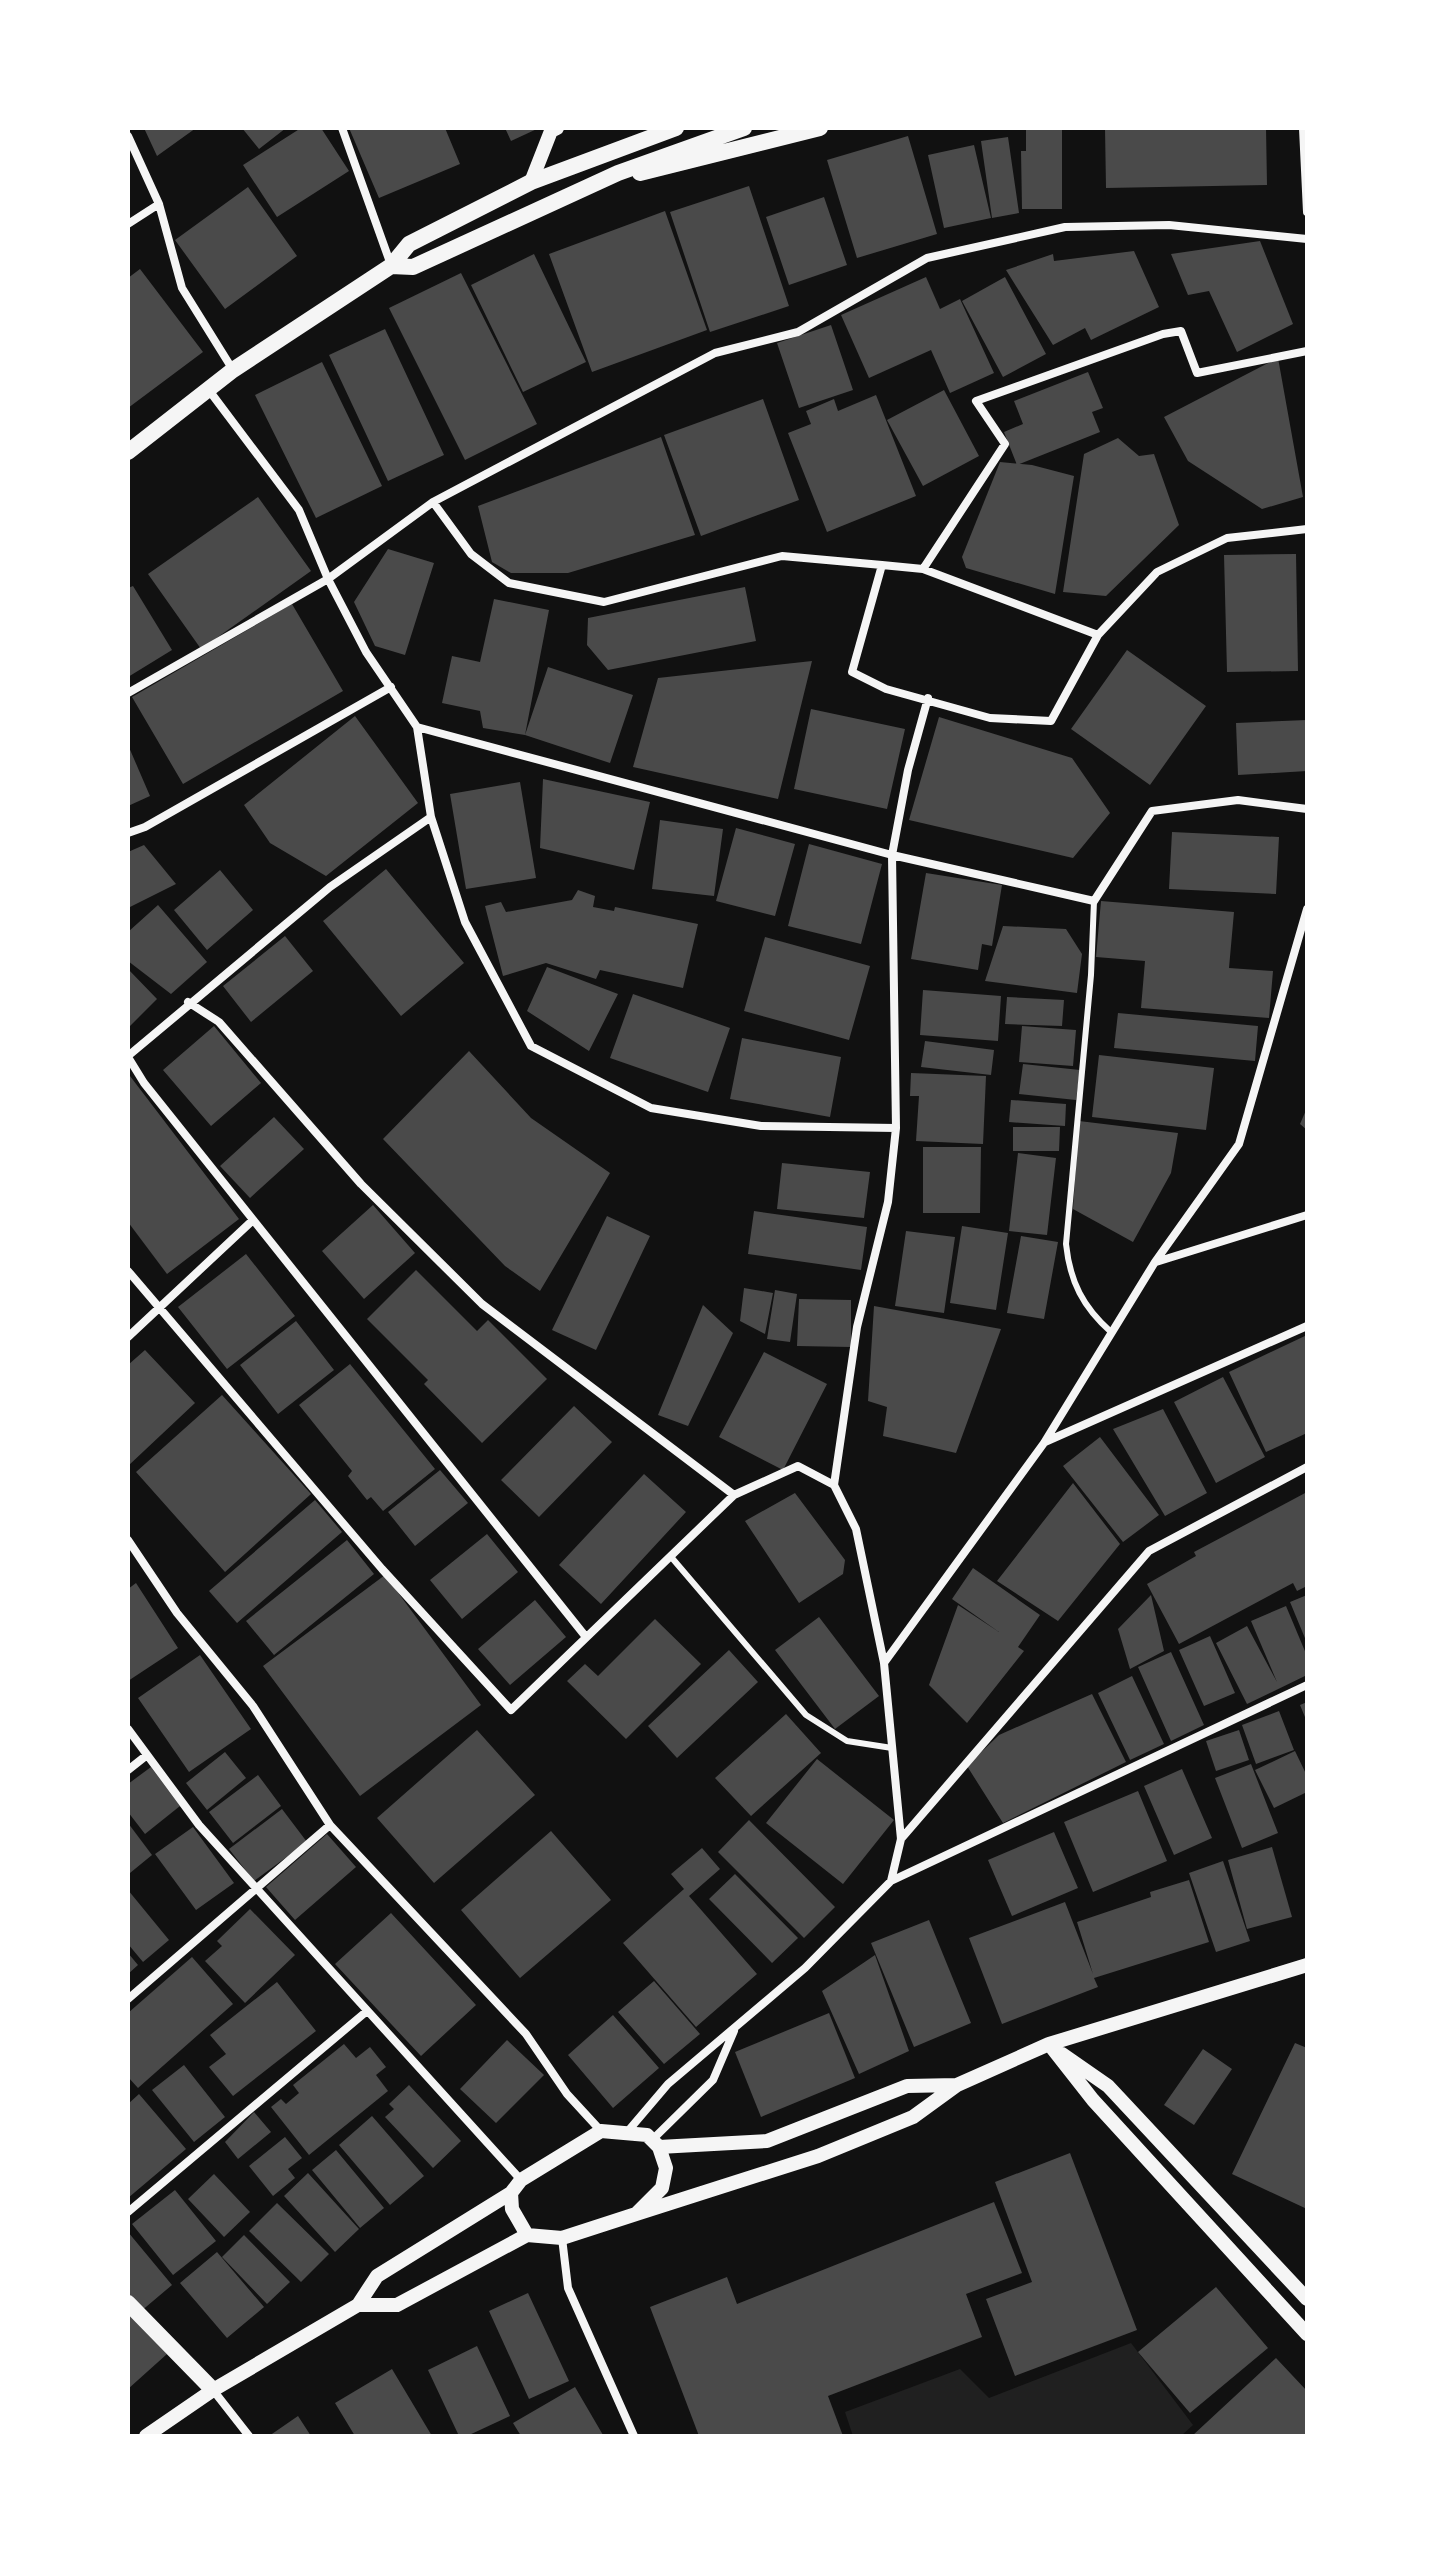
<svg xmlns="http://www.w3.org/2000/svg" width="1435" height="2564" font-family="Cabin,sans-serif">
<style>
.green{fill:#202020}
.building{fill:#4a4a4a}
.lines{fill:none;stroke-linecap:round;stroke-linejoin:round}
.service{stroke:#f5f5f5;stroke-width:6}
.minor{stroke:#f5f5f5;stroke-width:8}
.tertiary{stroke:#f5f5f5;stroke-width:14}
.secondary{stroke:#f5f5f5;stroke-width:16}
</style>
<rect width="100%" height="100%" fill="#111"/>
<path class="green" d="M1131 2343 1193 2425 1181 2436H853L845 2412 960 2369 989 2398Z"/>
<path class="building" d="M144 128H196L157 156Z
M242 128H286L259 149Z
M301 128H321L349 171 277 217 243 165Z
M349 128H445L460 164 379 198Z
M505 128H539L511 141Z
M1026 128H1062V209H1022L1021 151H1026Z
M1105 128H1266L1267 185 1106 188Z
M908 136 937 234 857 258 827 160Z
M1008 137 1019 213 992 218 981 141Z
M974 145 991 218 944 228 928 155Z
M749 186 789 306 710 332 670 212Z
M248 187 297 256 225 309 175 240Z
M824 197 847 265 789 285 766 217Z
M665 211 707 330 592 372 549 254Z
M1260 241 1293 324 1237 352 1209 291 1188 295 1171 254Z
M1134 251 1159 307 1091 340 1085 328 1053 345 1006 270 1053 254 1054 261Z
M534 254 586 362 523 392 471 285Z
M140 269 203 352 128 408V278Z
M461 273 537 424 465 460 389 308Z
M926 277 940 309 960 299 994 373 950 393 931 350 869 378 841 315Z
M1005 277 1046 354 1003 377 962 301Z
M831 325 853 390 799 408 777 343Z
M385 329 444 455 388 481 329 355Z
M1278 358 1303 497 1262 509 1188 461 1164 417Z
M322 362 382 486 316 518 255 395Z
M1088 372 1103 408 1092 412 1100 432 1017 465 1004 432 1023 424 1014 401Z
M944 390 979 456 923 486 887 420Z
M876 395 916 496 827 532 788 433 811 424 806 411 834 399 838 411Z
M763 399 799 500 701 536 664 435Z
M661 437 695 535 568 573H511L492 562 478 506Z
M1118 438 1139 456 1154 454 1179 525 1106 596 1063 592 1084 454Z
M1000 462 1032 465 1074 476 1055 594 966 568 962 557Z
M258 497 311 571 201 649 148 574Z
M388 549 434 563 405 655 375 646 354 602Z
M1296 554 1298 671 1227 672 1224 555Z
M133 586 172 650 128 677V588Z
M745 587 756 641 608 670 587 645 588 618Z
M494 599 549 610 525 735 483 728 480 711 442 703 452 656 480 662Z
M292 604 343 691 183 784 132 697Z
M1127 650 1206 706 1150 785 1071 729Z
M812 661 778 799 633 767 658 678Z
M548 667 633 695 610 763 525 735Z
M811 709 905 729 887 809 794 789Z
M355 716 418 803 326 876 270 843 244 805Z
M939 717 1072 758 1110 813 1073 858 909 820Z
M1307 720V771L1238 775 1236 723Z
M128 745 150 796 128 806Z
M543 779 650 802 634 870 540 848Z
M520 782 536 878 466 889 450 794Z
M660 820 723 829 714 896 652 889Z
M736 828 795 844 775 916 716 901Z
M1172 832 1279 837 1276 894 1169 889Z
M809 844 882 864 861 944 788 926Z
M144 845 176 884 128 908V852Z
M386 869 464 963 401 1016 323 921Z
M220 870 253 910 207 950 174 910Z
M926 873 1002 885 992 946 982 944 978 970 911 959Z
M578 890 595 896 593 907 614 911 615 907 698 924 683 988 600 970 596 979 546 963 503 976 485 906 501 902 506 912 572 900Z
M1101 901 1234 912 1229 968 1273 971 1269 1018 1141 1008 1145 961 1096 957Z
M158 905 207 962 171 994 128 961V932Z
M1003 926 1066 929 1082 954 1077 993 985 981Z
M285 936 313 971 251 1022 223 986Z
M765 937 870 966 849 1040 744 1011Z
M547 967 618 994 589 1051 527 1011Z
M128 969 157 999 128 1028Z
M923 990 1001 996 998 1041 920 1035Z
M633 994 730 1028 708 1092 610 1058Z
M1007 997 1064 1000 1062 1026 1005 1024Z
M1118 1013 1258 1026 1255 1061 1114 1048Z
M214 1026 261 1083 211 1126 163 1070Z
M1022 1026 1076 1030 1073 1066 1019 1062Z
M742 1038 841 1057 830 1117 730 1099Z
M925 1041 994 1050 991 1075 921 1067Z
M469 1051 531 1118 610 1173 540 1291 505 1266 383 1139Z
M1099 1055 1214 1068 1206 1130 1092 1117Z
M1023 1064 1080 1070 1076 1100 1019 1094Z
M911 1073 986 1076 983 1144 916 1141 919 1096H910Z
M130 1076 239 1219 167 1274 128 1222Z
M1011 1100 1066 1104 1065 1126 1009 1122Z
M1307 1108V1130L1300 1124Z
M274 1117 304 1149 250 1198 220 1166Z
M1079 1121 1178 1133 1171 1173 1133 1242 1073 1209Z
M1013 1127H1060L1059 1151H1013Z
M923 1147H981L980 1213H923Z
M1018 1153 1056 1158 1047 1235 1009 1231Z
M782 1163 870 1172 864 1218 777 1209Z
M373 1205 415 1253 364 1299 322 1251Z
M754 1211 867 1227 861 1270 748 1254Z
M607 1216 650 1236 596 1350 552 1330Z
M962 1226 1008 1233 996 1310 950 1303Z
M906 1231 955 1237 944 1313 895 1306Z
M1021 1236 1058 1242 1044 1319 1007 1313Z
M246 1254 295 1316 227 1369 178 1307Z
M416 1270 477 1331 488 1320 547 1379 482 1443 424 1384 428 1380 367 1319Z
M744 1288 773 1293 765 1334 740 1321Z
M775 1290 797 1294 790 1342 767 1339Z
M799 1299 851 1300V1347L797 1346Z
M703 1305 733 1333 688 1426 658 1415Z
M874 1306 1001 1329 956 1453 883 1436 887 1407 868 1401Z
M296 1321 334 1370 278 1414 240 1365Z
M1307 1335V1433L1266 1452 1229 1372Z
M145 1350 195 1403 128 1466V1365Z
M764 1352 827 1384 783 1470 719 1437Z
M350 1364 435 1469 383 1511 371 1497 367 1500 348 1476 352 1471 299 1405Z
M1223 1377 1265 1457 1216 1483 1174 1402Z
M222 1395 311 1494 225 1572 136 1472Z
M574 1406 612 1442 539 1517 501 1480Z
M1163 1409 1207 1493 1165 1516 1113 1429Z
M1100 1437 1159 1515 1123 1542 1063 1466Z
M440 1470 468 1503 415 1546 388 1512Z
M644 1474 686 1512 601 1604 559 1565Z
M1073 1483 1120 1544 1058 1621 997 1581Z
M1307 1492V1586L1297 1591 1293 1583 1179 1644 1147 1584 1196 1556 1194 1552Z
M795 1493 845 1560 843 1574 799 1603 745 1521Z
M315 1500 342 1532 237 1623 209 1591Z
M487 1534 518 1572 462 1619 430 1580Z
M347 1540 374 1574 274 1655 246 1621Z
M973 1568 1040 1615 1018 1647 1024 1651 967 1723 929 1685 958 1605 999 1632 952 1599Z
M385 1575 481 1705 360 1796 263 1666Z
M136 1583 178 1648 128 1681V1589Z
M1151 1595 1164 1651 1130 1669 1118 1629Z
M1307 1595V1643L1290 1602Z
M535 1600 566 1637 510 1685 478 1649Z
M1286 1606 1307 1656V1675L1247 1704 1216 1643 1247 1626 1277 1682 1251 1621Z
M819 1617 879 1696 835 1729 775 1650Z
M655 1619 701 1664 626 1739 567 1681 585 1664 598 1676Z
M1210 1636 1235 1693 1204 1706 1179 1650Z
M729 1650 758 1682 677 1758 648 1726Z
M1171 1652 1204 1725 1171 1741 1138 1667Z
M200 1655 251 1729 189 1772 138 1698Z
M1132 1676 1164 1744 1130 1760 1098 1693Z
M1092 1694 1126 1762 1003 1823 967 1766 999 1735Z
M1307 1702V1722L1300 1705Z
M1279 1711 1294 1750 1256 1764 1242 1725Z
M786 1714 821 1753 751 1816 715 1778Z
M477 1730 535 1795 434 1883 377 1818Z
M1239 1730 1249 1760 1216 1771 1206 1741Z
M1295 1751 1307 1776V1792L1274 1808 1255 1770Z
M225 1752 246 1778 207 1810 186 1783Z
M817 1759 894 1820 843 1884 766 1823Z
M1251 1764 1278 1833 1242 1848 1215 1778Z
M151 1767 180 1806 145 1834 128 1812V1784Z
M1182 1769 1212 1838 1174 1855 1144 1786Z
M258 1775 281 1806 233 1843 209 1812Z
M1138 1791 1167 1861 1093 1892 1064 1822Z
M282 1809 307 1842 254 1881 229 1849Z
M749 1820 835 1907 804 1938 718 1852Z
M128 1823 152 1855 130 1873 128 1871Z
M193 1827 234 1883 196 1910 155 1854Z
M551 1831 611 1900 520 1978 461 1910Z
M1054 1832 1078 1888 1012 1916 988 1860Z
M327 1834 356 1867 295 1920 266 1887Z
M1272 1847 1292 1917 1247 1929 1228 1860Z
M702 1848 720 1869 689 1896 757 1974 696 2027 623 1943 684 1889 671 1874Z
M1223 1861 1250 1941 1216 1952 1189 1873Z
M735 1874 798 1938 772 1963 709 1899Z
M1189 1880 1209 1942 1094 1978 1098 1987 1002 2024 969 1938 1065 1902 1093 1974 1077 1922 1151 1897 1150 1892Z
M128 1890 169 1940 143 1962 128 1944Z
M250 1909 295 1955 245 2003 205 1961 222 1946 217 1941Z
M391 1913 476 2005 421 2056 335 1964Z
M929 1920 971 2023 914 2047 871 1943Z
M128 1953 138 1965 128 1974Z
M875 1955 909 2051 859 2074 822 1991Z
M192 1957 233 2004 138 2088 128 2077V2013Z
M654 1981 700 2034 664 2064 618 2012Z
M277 1982 316 2031 233 2096 209 2067 226 2054 210 2035Z
M829 2013 855 2078 761 2117 735 2052Z
M613 2015 659 2068 613 2108 568 2055Z
M507 2040 544 2075 496 2123 460 2089Z
M1295 2043 1307 2048V2209L1232 2174Z
M344 2044 356 2058 370 2047 386 2067 376 2075 388 2091 309 2155 271 2107 281 2099 286 2104 299 2093 293 2085Z
M1203 2049 1232 2069 1194 2125 1164 2105Z
M184 2065 225 2117 194 2142 152 2090Z
M409 2085 461 2141 433 2168 385 2117 394 2109 389 2104Z
M139 2094 186 2149 128 2198V2104Z
M254 2112 271 2132 238 2159 225 2142Z
M372 2116 424 2176 390 2205 339 2145Z
M285 2137 302 2158 288 2169 295 2178 273 2196 249 2166Z
M336 2150 384 2208 360 2228 312 2170Z
M1070 2153 1137 2330 1015 2376 986 2299 1032 2282 995 2182Z
M308 2173 359 2229 335 2252 284 2196Z
M214 2174 250 2212 224 2237 188 2199Z
M175 2190 216 2241 173 2275 132 2224Z
M994 2202 1022 2273 966 2294 982 2337 828 2396 843 2436H699L650 2307 727 2277 737 2304Z
M277 2203 329 2254 301 2282 249 2231Z
M128 2232 172 2285 140 2312 128 2298Z
M244 2235 290 2282 267 2304 222 2257Z
M217 2252 264 2307 227 2338 180 2283Z
M1216 2287 1268 2348 1190 2413 1138 2352Z
M528 2293 569 2381 529 2399 489 2311Z
M128 2312 167 2354 128 2389Z
M477 2346 510 2416 467 2436H459L428 2370Z
M1276 2358 1307 2391V2436H1192Z
M392 2369 432 2436H355L335 2403Z
M575 2387 603 2435 521 2436 513 2423Z
M298 2416 311 2436H269Z"/>
<g class="lines">
<path class="service" d="M1094 901 1091 975 1066 1244C1070 1282 1083 1307 1111 1332
M672 1558 806 1715 847 1741 892 1748"/>
<path class="minor" d="M342 128 391 265
M1303 128 1307 212
M128 136 159 204 182 288 233 370
M128 224 159 204
M208 389 299 510 328 579 366 652 417 727 431 817 465 922 531 1046 651 1108 761 1126 896 1128
M433 502 471 554 509 583 604 602 782 556 882 565
M923 569 1005 444 976 401 1163 334 1181 331 1197 373 1307 351
M1098 635 923 569 882 565 852 672 886 689 990 718 1051 721 1098 635 1157 572 1227 538 1307 529
M128 693 328 579 433 502 715 353 798 332 927 258 1065 227 1169 225 1307 239
M417 727 892 855 1094 901 1152 811 1238 800 1307 809
M128 833 145 827 391 687
M188 1002 219 1022 361 1184 482 1304 734 1495
M128 1056 330 887 431 817
M128 1057 144 1083 586 1637
M1156 1262 1307 1215
M128 1271 382 1569 511 1710 734 1495 798 1466 834 1485 856 1529 884 1663
M128 1337 253 1220
M1045 1442 1307 1326
M834 1485 857 1327 888 1202 896 1128 892 855 908 770 928 698
M128 1540 177 1613 253 1706 330 1825 526 2034 567 2094 601 2131
M128 1729 199 1825 521 2180
M128 1770 147 1755
M901 1839 1149 1551 1307 1467
M891 1881 1307 1685
M128 1999 330 1825
M628 2131 668 2084 805 1968 891 1881 901 1839 884 1663 1044 1443 1155 1262 1239 1144 1307 909
M652 2140 713 2080 734 2031
M128 2212 367 2011
M562 2238 568 2288 634 2436
M213 2390 249 2436"/>
<path class="tertiary" d="M531 182 551 131 557 128
M1049 2044 1093 2100 1307 2334
M1062 2054 1108 2086 1307 2299
M659 2147 767 2141 907 2086 957 2085
M636 2214 818 2156 913 2117 957 2085 1049 2044 1307 1965
M358 2305H397L527 2235 562 2238 636 2214 662 2188 666 2168 659 2147 647 2135 601 2131 521 2180 511 2193 512 2209 527 2235
M146 2436 213 2390 358 2305 377 2276 511 2193"/>
<path class="secondary" d="M640 173 820 128
M391 266 413 267 618 173 744 128
M128 452 233 370 391 266 409 244 531 182 676 128
M128 2303 213 2390"/>
</g>
<rect width="1435" height="2564" fill="none" stroke="#ffffff" stroke-width="260"/>
</svg>
